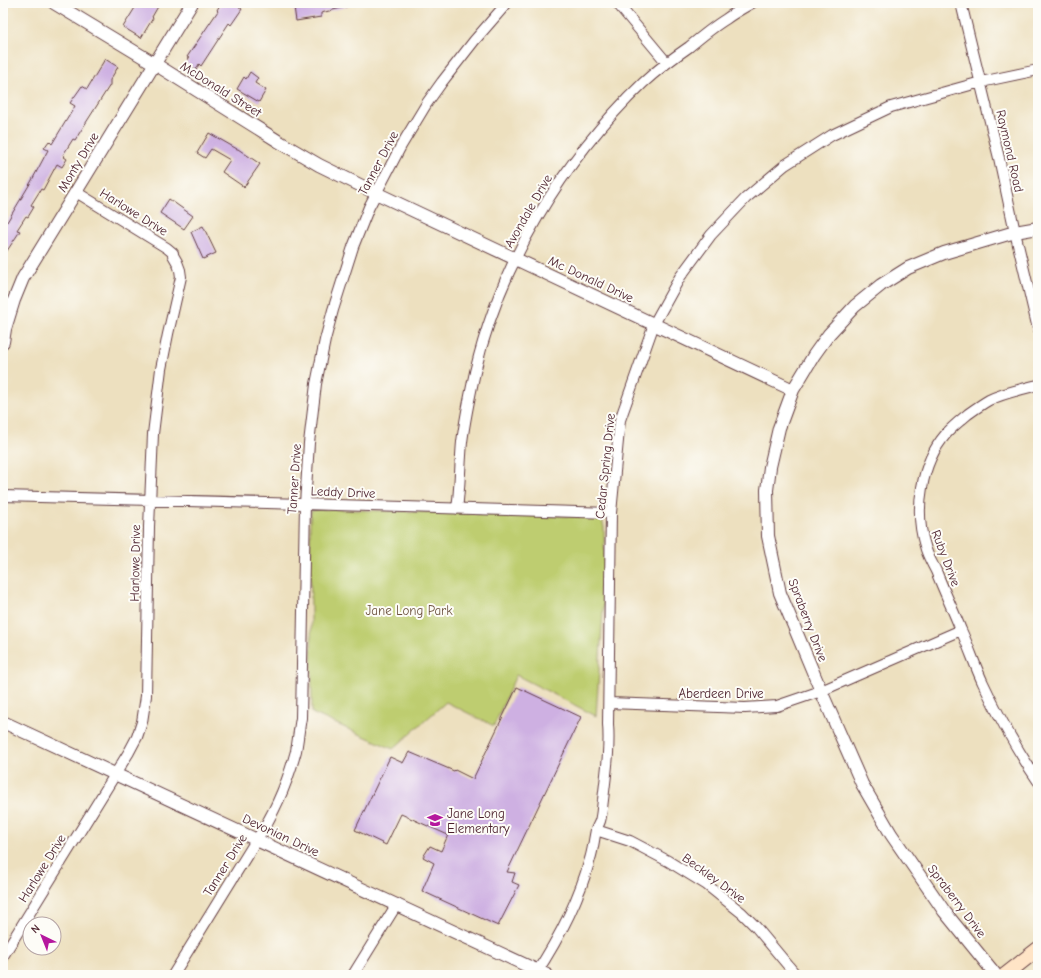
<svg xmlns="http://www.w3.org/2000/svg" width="1041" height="978" font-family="'Comic Neue',sans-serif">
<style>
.green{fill:#becd70;stroke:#84764e}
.building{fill:#ceb0e2}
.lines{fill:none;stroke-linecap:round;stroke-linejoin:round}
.minor-casing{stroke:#623c41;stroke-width:12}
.tertiary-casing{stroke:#623c41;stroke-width:14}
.secondary-casing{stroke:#623c41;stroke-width:16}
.minor{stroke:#fff;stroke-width:10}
.tertiary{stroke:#fff;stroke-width:12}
.secondary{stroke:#ffe4c6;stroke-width:14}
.labels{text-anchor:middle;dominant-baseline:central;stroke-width:4;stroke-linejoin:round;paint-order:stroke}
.street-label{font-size:13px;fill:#4a1f2b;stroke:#fdfcf7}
.park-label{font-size:13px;fill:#6d5340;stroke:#fdfcf7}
.poi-label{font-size:13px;fill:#4a1f2b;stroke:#fdfcf7;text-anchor:start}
</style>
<rect width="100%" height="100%" fill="#fdfcf7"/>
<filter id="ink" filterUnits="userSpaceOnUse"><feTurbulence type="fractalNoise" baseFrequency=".025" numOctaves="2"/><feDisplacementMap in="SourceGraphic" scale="8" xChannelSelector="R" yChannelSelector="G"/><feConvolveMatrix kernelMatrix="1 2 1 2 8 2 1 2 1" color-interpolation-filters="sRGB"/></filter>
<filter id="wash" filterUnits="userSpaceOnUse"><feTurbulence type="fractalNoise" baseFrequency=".012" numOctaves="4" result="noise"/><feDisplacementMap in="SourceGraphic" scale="16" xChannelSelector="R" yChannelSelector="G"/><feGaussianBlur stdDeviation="0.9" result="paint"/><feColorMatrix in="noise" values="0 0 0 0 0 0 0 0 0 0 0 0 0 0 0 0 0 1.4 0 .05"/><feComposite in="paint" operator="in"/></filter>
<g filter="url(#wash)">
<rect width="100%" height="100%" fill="#ede0bf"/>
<path class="green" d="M320 509 596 517 602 520 604 527 605 582 596 716 516 675 494 726 446 702 393 749 312 713 310 521 311 511Z"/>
<g id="blocks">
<path class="building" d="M138 3H160L152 17 153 18 141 38 123 27Z
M221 3H240L238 6 242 9 231 25 229 23 201 66 199 64 196 70 186 63 189 58 187 57 218 11 217 10Z
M319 3H348L349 6 321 13V17L296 21 294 7Z
M105 59 118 67 110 80V85L75 140 73 139 63 155 65 156 64 157 67 159 62 167 57 164 43 190 41 189 31 205 34 207 28 217 26 216 17 230 20 231 3 257V220L7 222 31 182 48 150 44 148 49 141 52 144 75 106 70 103 82 86 87 89Z
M250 72 258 78 255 83 266 90 259 102 237 89 244 77 246 79Z
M209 133 237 149H238L260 164 244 187 222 172 230 160 211 149 205 158 197 153Z
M169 199 193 216 184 229 160 213Z
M203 226 216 253 203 259 191 232Z
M517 687 581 717 507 872 515 873 512 882 519 885 498 926 422 891 434 863 423 857 430 846 441 851 448 835 401 814 386 845 355 830 390 757 403 763 409 752 454 771 455 770 473 779Z"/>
</g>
</g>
<g filter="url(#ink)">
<use href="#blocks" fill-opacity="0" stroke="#623c41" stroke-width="1"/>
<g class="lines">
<defs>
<path id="minor" d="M617 3 667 63
M961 3 999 158 1015 232 1038 329
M1038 385C1022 389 1004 393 989 400 982 404 975 409 968 414 961 420 953 426 946 434 921 463 914 510 925 546 927 555 932 563 936 571 944 591 953 610 961 630 969 647 975 666 983 683 999 717 1017 750 1038 781
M3 496C206 500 408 508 611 513
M457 509C460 487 460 464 462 442 465 419 470 395 475 372 501 262 562 161 643 83 657 70 673 58 689 47 701 37 713 27 726 19 734 13 743 8 752 3
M609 703 745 708 777 706 821 691 961 630
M596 830 630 841 668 861 707 885 742 913 756 927 796 975
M3 956 129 752 137 737 142 722 146 696 149 527 153 434 161 369 168 334 181 277 180 270 177 262 173 255V253L167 248 76 192
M173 975 257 839C276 811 287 784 296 751 298 740 299 729 301 718L305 504 309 443 316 384 325 340 333 310 353 247 369 207 401 146 427 103 442 82 474 41 507 3
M353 975 397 904
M535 975C558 940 579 900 590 859 593 850 594 839 596 830 597 827 599 824 600 821 602 814 602 807 603 800 606 774 610 749 608 724L611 513 620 420 654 324 680 277 711 235 746 198 785 165 832 135 891 107 981 82 1038 70"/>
<path id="tertiary" d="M54 3 155 64 278 141 319 165 376 193 793 390
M3 342 5 329 14 300 23 278 192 3
M3 722 547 975
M996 975 944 911 891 834 862 784 821 691 780 593 768 536 767 490 770 467 779 428 793 390 814 355 829 334 855 306 881 285 908 268 944 253 1015 232 1038 228"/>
<path id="secondary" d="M1005 975 1038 949"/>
</defs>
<use href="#minor" class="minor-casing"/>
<use href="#tertiary" class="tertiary-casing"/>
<use href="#secondary" class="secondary-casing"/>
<use href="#minor" class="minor"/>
<use href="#tertiary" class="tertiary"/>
<use href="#secondary" class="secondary"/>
</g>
</g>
<defs>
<symbol id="school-bare" viewBox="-9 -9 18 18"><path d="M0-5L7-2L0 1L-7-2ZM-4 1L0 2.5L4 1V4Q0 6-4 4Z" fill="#b5179e" stroke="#fdfcf7" stroke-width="2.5" paint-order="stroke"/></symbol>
</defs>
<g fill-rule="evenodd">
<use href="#school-bare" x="424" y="809" width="22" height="22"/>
</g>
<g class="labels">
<g class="street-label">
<text transform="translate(221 89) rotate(32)">McDonald Street</text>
<text transform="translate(1010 151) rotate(77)">Raymond Road</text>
<text transform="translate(78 162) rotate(-59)">Monty Drive</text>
<text transform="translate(378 163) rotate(-62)">Tanner Drive</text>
<text transform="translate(528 211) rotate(-60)">Avondale Drive</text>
<text transform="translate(134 212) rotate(32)">Harlowe Drive</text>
<text transform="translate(591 279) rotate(25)">Mc Donald Drive</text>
<text transform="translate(605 466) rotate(-84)">Cedar Spring Drive</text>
<text transform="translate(294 479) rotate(-86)">Tanner Drive</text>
<text transform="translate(343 492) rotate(2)">Leddy Drive</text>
<text transform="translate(946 558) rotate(69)">Ruby Drive</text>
<text transform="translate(135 563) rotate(-89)">Harlowe Drive</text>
<text transform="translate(808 620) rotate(69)">Spraberry Drive</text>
<text x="721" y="693">Aberdeen Drive</text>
<text transform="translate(281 835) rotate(25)">Devonian Drive</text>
<text transform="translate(225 865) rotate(-58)">Tanner Drive</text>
<text transform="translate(42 868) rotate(-58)">Harlowe Drive</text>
<text transform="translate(714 878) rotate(36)">Beckley Drive</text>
<text transform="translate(957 901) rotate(53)">Spraberry Drive</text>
</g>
<g class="park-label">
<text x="409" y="610">Jane Long Park</text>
</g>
<g class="poi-label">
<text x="447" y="813">Jane Long<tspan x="447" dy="15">Elementary</tspan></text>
</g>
</g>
<rect width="1041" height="978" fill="none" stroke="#fdfcf7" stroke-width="16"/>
<g transform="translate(42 936) rotate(317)"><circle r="19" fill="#fdfcf7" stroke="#b5a4a5"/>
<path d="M0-3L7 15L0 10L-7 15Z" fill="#b5179e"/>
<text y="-6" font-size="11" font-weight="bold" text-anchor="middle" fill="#4a1f2b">N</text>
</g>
</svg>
